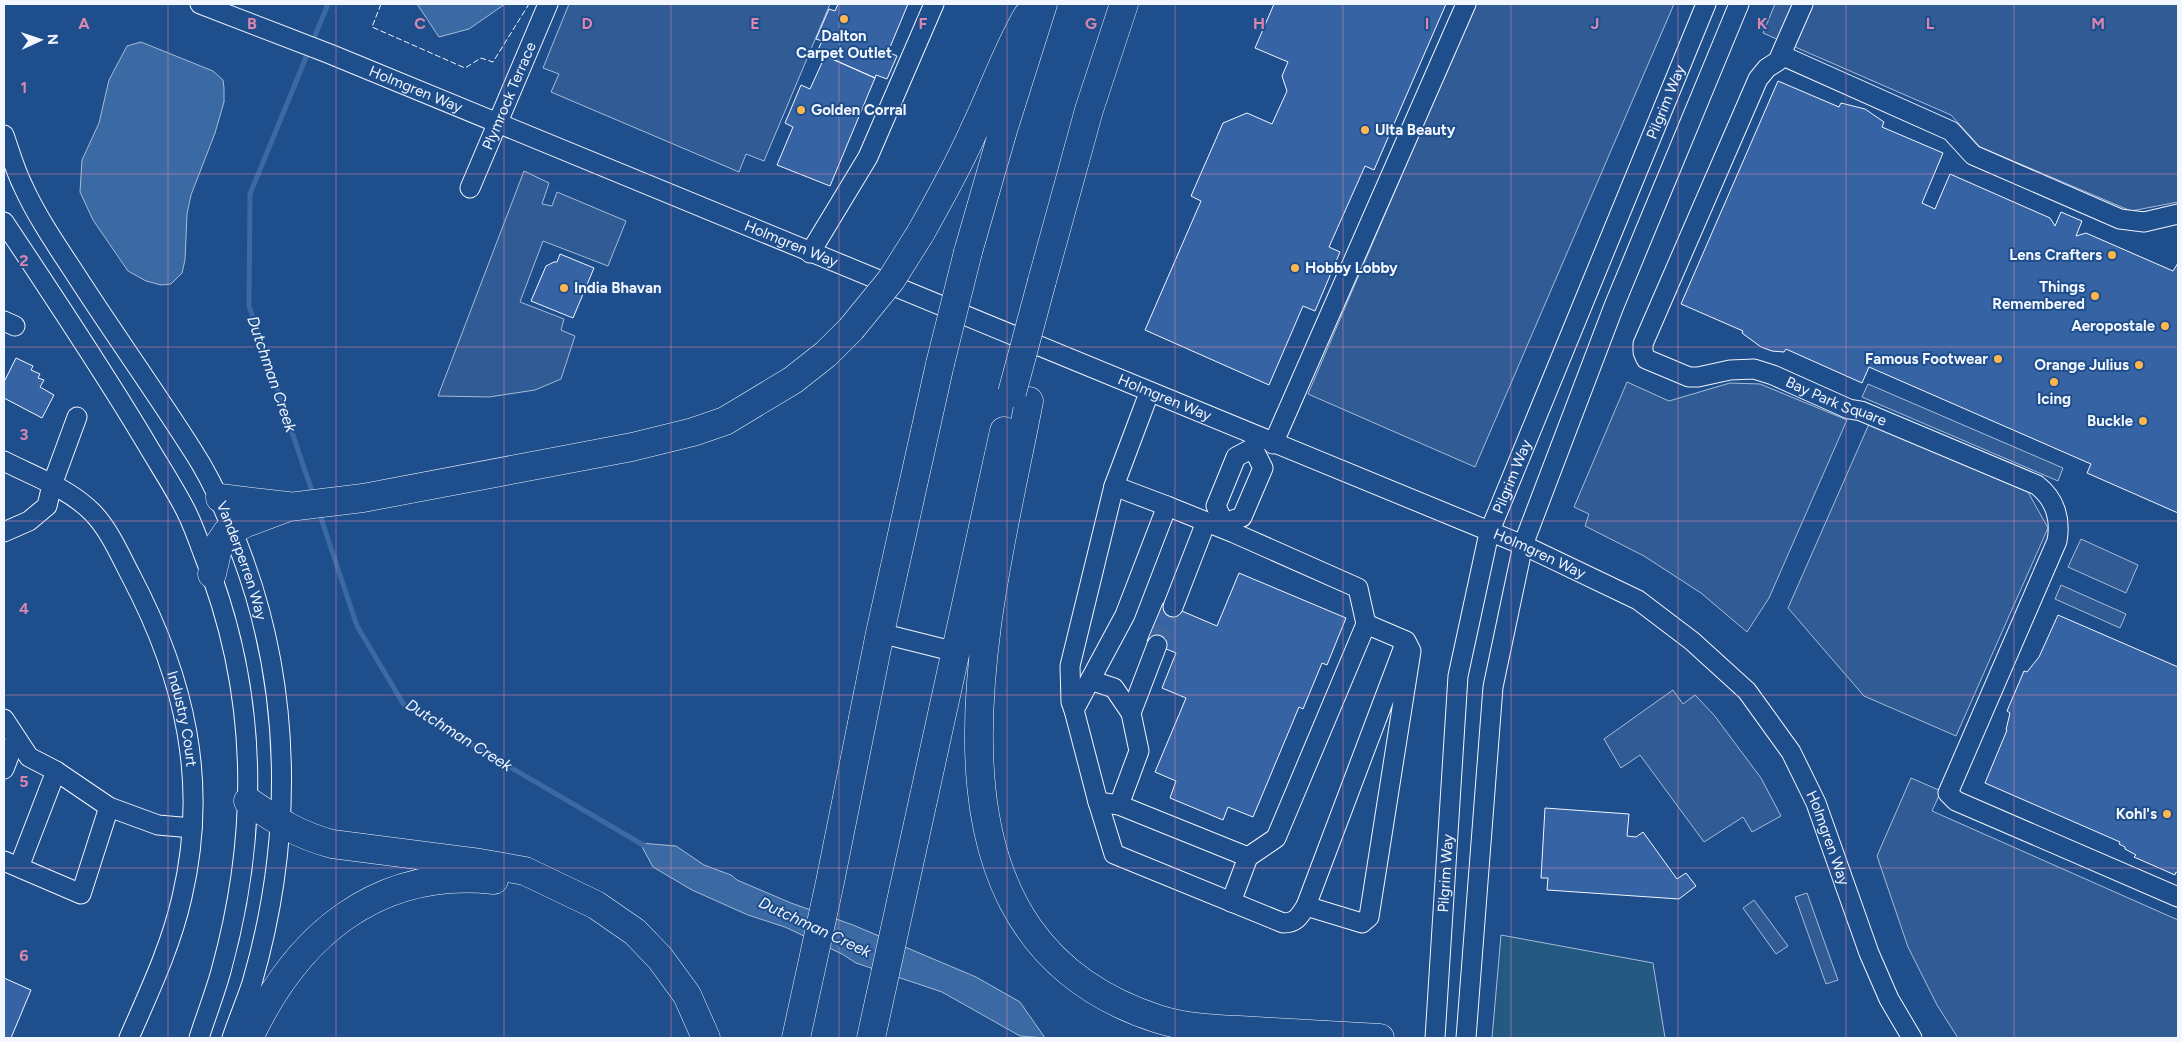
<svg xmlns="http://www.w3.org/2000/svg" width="2182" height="1042" font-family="Figtree,sans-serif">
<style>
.green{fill:#245a82;stroke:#a8bbd7}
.parking{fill:#305b95;stroke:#a8bbd7}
.water{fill:#3b69a3;stroke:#a8bbd7}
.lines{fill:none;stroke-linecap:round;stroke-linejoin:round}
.stream{stroke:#3b69a3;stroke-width:5}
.building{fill:#3563a3;stroke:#f2f6ff}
.minor-tunnel{stroke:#3f679d;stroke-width:19;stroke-dasharray:19 9;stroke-linecap:butt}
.minor-casing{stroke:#f2f6ff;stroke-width:21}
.highway-casing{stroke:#f2f6ff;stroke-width:29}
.minor{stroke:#1f4e8c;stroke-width:19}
.highway{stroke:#1f4e8c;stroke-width:28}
.highway-bridge-casing{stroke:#f2f6ff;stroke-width:29;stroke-linecap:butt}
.highway-bridge{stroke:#1f4e8c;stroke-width:28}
.fence{stroke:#f2f6ff;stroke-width:1;stroke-dasharray:6 2.5;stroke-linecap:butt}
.grid{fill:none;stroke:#da87ad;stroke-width:1;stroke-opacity:0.55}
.poi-dot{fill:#ffb74d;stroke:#1f4e8c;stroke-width:2}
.labels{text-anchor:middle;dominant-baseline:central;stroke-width:4;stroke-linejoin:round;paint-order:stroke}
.poi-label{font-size:15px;font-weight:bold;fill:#f2f6ff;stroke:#1f4e8c;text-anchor:end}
.street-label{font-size:15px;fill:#f2f6ff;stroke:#1f4e8c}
.water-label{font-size:16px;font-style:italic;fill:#f2f6ff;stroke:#1f4e8c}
.grid-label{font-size:16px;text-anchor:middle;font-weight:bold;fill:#da87ad;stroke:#1f4e8c;stroke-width:4;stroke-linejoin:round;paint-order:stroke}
</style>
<rect width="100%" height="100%" fill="#1f4e8c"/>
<path class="green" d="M1501 935 1653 963 1665 1038H1492Z"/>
<path class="parking" d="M569 4H830L764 161 746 154 739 172 551 92 559 74 543 68Z
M1475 4H1674L1475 467 1308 394Z
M1775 4H2178V202L2131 211 1980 147 1951 115 1763 33Z
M524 171 549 183 542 204 552 206 557 192 626 221 608 266 543 241 520 302 564 319 561 330 575 336 561 379 535 390 489 397 438 396Z
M1627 382 1669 401 1730 383 1760 384 1847 420 1769 598 1747 632 1701 593 1644 556 1585 526 1589 514 1574 507Z
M1868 384 2063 468 2058 481 1862 397Z
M1869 424 2028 492 2048 528 1956 736 1864 696 1788 608Z
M2081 539 2138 565 2126 593 2068 567Z
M2061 585 2126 614 2120 628 2055 599Z
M1673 690 1683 704 1695 695 1714 715 1761 778 1781 816 1752 832 1743 817 1704 842 1640 755 1621 768 1604 739Z
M1911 778 1941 791 1932 811 2178 920V1038H1958L1937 1005 1908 947 1877 856Z
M1807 893 1838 980 1826 984 1795 897Z
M1754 900 1788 946 1776 954 1743 908Z"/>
<path class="water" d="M417 4H505L469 29 439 37Z
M141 42 213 71 223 80 224 88V102L215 133 191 195 187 214 185 260 182 273 171 284 161 285 146 281 128 271 93 220 80 192 82 160 99 123 109 80 127 46Z
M640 843 676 846 704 865 731 875 737 880 791 903 853 925 976 977 1020 1002 1045 1038 1020 1036 942 992 856 963 842 954 785 927 748 915 692 890 653 867Z"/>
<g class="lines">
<path class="stream" d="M312 43 328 4
M309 50 250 194 249 306 314 497
M319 512 357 626 404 705 645 846"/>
</g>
<path class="building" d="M838 4H908L888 52 897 56 887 79 876 75 875 78 817 52 822 41 816 39 829 9 835 11Z
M1274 4H1446L1374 170 1365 166 1329 247 1340 252 1315 311 1303 306 1269 385 1145 330 1201 201 1191 196 1223 123 1247 113 1272 124 1287 91 1282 76 1288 62 1255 48Z
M825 56 875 78 830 186 777 165 793 127 785 123 801 85 810 89Z
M1778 81 1839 107 1841 103 1865 109 1884 122 1882 127 1943 153 1922 203 1935 209 1950 174 2050 218 2055 226 2061 212 2082 221 2076 236 2086 233 2173 271 2178 263V513L2087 473 2091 464 1869 367 1862 383 1786 349 1784 352 1772 351 1761 347 1742 333 1743 331 1681 304Z
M560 254 594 268 573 318 531 301 546 266 554 262H557Z
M16 358 33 366 31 370 40 374 38 378 44 380 40 387 54 395 42 418 4 398V382Z
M1239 573 1346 618 1327 665 1322 663 1303 709 1299 707 1253 817 1228 807 1223 820 1170 798 1176 781 1155 772 1186 698 1162 688 1176 653 1147 641 1163 603 1217 626Z
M2058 615 2178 667V873L2176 872 2175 875 2134 857 2136 855 2125 849V847L2119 844 2120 842 1985 783 2007 730H2006L2010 713 2007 711 2024 671 2027 672 2039 657Z
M1545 808 1629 814 1627 836 1636 837 1643 832 1677 879 1686 873 1696 886 1679 899 1547 890 1548 878H1541Z
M4 978 31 990 11 1038H4Z"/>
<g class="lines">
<path class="minor-tunnel" d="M1157 645 1173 607"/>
<defs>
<g id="minor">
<path id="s1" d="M200 4 330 54 1523 545 1638 600 1692 641 1747 691 1791 752 1816 803 1869 953 1889 999 1912 1038"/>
<path id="s2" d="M1803 4 1778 61 1767 68 1758 79 1643 344V352L1646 359 1689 377H1698L1730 370 1754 369 1773 375 1849 409 1861 411 2037 485C2055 499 2061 519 2057 541L1948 793 1956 801 2178 897"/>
<path d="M1781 55 1951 131 1973 155 2120 219 2144 222 2178 214"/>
<path id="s3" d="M4 135C10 152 15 170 23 186 37 217 57 246 76 275 114 334 155 391 193 451 214 483 228 517 241 553 293 691 293 842 252 983 246 1001 238 1020 232 1038"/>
<path id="s4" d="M470 188 548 4"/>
<path d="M4 222C53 296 103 370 148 446 161 468 175 489 186 511 193 525 198 539 203 553 258 689 260 830 221 971 215 993 206 1016 199 1038"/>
<path d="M810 253 868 157 934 4"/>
<path d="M4 321 15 326"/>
<path d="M1273 444 1466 4"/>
<path d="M1253 448 1263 468 1242 517 1224 523 1216 506 1236 457 1253 448 1258 438"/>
<path id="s5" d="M4 461C33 476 68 488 92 512 109 529 120 555 131 576 185 679 209 782 182 897 171 946 149 992 129 1038"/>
<path d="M1114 486 1167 506"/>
<path d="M1167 506 1234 533 1358 588 1366 624 1276 838 1248 857 1119 805 1098 802 1074 710 1125 615Z"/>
<path d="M4 532 29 521 47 506 52 485 77 417"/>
<path d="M1173 607 1206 522"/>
<path d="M1366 624 1406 641 1411 651 1369 917 1362 923 1306 906 1406 641"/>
<path d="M880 633 956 652"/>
<path d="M1090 680 1114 688 1131 713"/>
<path d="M1074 710 1071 702 1070 666 1114 486 1149 393"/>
<path d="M4 719 29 757 56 771 109 807 158 825 192 828"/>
<path d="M4 769 16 738"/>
<path d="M1098 802 1114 854 1283 923C1296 923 1299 917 1306 906"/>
<path d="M1119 805 1139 751 1131 713 1157 645"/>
<path d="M4 861 81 894 109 807"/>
<path d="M19 867 56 771"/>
<path d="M1231 902 1248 857"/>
<path id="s6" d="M1435 1038 1458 676 1489 533 1706 4"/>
<path d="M1466 1038 1493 687 1523 545 1614 306 1739 4"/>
</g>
<path id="highway" d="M920 234C939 200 959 165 975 128 993 91 1006 52 1027 16
M968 252 1004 127 1043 4
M1042 281 1089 110 1124 4
M1029 401C991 602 891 933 1158 1019 1189 1029 1223 1029 1255 1031 1297 1033 1339 1036 1380 1038
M220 498 288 506
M212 574 219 544 227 532 246 523 289 507 363 498 632 447 693 432 725 421 793 380 826 354 851 329
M248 801C277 821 298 835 332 844L480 863 525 871 596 905 635 932 660 958 687 995 706 1038
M249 1038C296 937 376 867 494 880
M796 1038 830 882 880 633 940 364
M871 1038 1004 431"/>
</defs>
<use href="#minor" class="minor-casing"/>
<use href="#highway" class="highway-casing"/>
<use href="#minor" class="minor"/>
<use href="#highway" class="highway"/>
<defs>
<path id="highway-bridge" d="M851 329 891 280 920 234
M940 364 968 252
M1012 393 1042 281"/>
</defs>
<use href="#highway-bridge" class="highway-bridge-casing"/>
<use href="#highway-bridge" class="highway-bridge"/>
<path class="fence" d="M381 4 372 27 465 68 481 58 493 62 529 4"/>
</g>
<path class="grid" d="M168 4V1038M336 4V1038M504 4V1038M671 4V1038M839 4V1038M1007 4V1038M1175 4V1038M1343 4V1038M1511 4V1038M1678 4V1038M1846 4V1038M2014 4V1038M4 174H2178M4 347H2178M4 521H2178M4 695H2178M4 868H2178"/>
<g class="poi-dot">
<circle cx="844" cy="19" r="5"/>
<circle cx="801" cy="110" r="5"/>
<circle cx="1365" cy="130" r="5"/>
<circle cx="2112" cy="255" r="5"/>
<circle cx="1295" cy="268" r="5"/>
<circle cx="564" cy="288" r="5"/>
<circle cx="2095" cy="296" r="5"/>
<circle cx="2165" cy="326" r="5"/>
<circle cx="1998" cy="359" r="5"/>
<circle cx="2139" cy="365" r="5"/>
<circle cx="2054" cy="382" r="5"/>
<circle cx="2143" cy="421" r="5"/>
<circle cx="2167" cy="814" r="5"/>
</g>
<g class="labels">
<g class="poi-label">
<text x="844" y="36" text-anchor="middle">Dalton<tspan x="844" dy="17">Carpet Outlet</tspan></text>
<text x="811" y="110" text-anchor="start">Golden Corral</text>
<text x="1375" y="130" text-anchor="start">Ulta Beauty</text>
<text x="2102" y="255">Lens Crafters</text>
<text x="1305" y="268" text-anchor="start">Hobby Lobby</text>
<text x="2085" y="287">Things<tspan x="2085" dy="17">Remembered</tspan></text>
<text x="574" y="288" text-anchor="start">India Bhavan</text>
<text x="2155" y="326">Aeropostale</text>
<text x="1988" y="359">Famous Footwear</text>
<text x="2129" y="365">Orange Julius</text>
<text x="2054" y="399" text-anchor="middle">Icing</text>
<text x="2133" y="421">Buckle</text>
<text x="2157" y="814">Kohl's</text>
</g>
<g class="street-label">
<text stroke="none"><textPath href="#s1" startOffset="232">Holmgren Way</textPath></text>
<text stroke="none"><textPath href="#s4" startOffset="100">Plymrock Terrace</textPath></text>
<text stroke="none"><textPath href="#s6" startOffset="975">Pilgrim Way</textPath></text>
<text stroke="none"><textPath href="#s1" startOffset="638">Holmgren Way</textPath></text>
<text stroke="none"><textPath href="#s1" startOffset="1042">Holmgren Way</textPath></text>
<text stroke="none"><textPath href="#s2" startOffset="595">Bay Park Square</textPath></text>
<text stroke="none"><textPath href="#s6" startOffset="570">Pilgrim Way</textPath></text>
<text stroke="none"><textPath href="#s1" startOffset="1448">Holmgren Way</textPath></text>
<text stroke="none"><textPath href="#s3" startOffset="490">Vanderperren Way</textPath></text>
<text stroke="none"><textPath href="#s5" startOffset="330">Industry Court</textPath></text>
<text stroke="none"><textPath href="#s1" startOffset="1868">Holmgren Way</textPath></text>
<text stroke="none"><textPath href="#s6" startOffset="165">Pilgrim Way</textPath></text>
</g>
<g class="water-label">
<text transform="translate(272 374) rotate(71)">Dutchman Creek</text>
<text transform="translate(459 735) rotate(32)">Dutchman Creek</text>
<text transform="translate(815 927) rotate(25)">Dutchman Creek</text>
</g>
</g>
<g class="grid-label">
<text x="84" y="29">A</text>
<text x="252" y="29">B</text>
<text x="420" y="29">C</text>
<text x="587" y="29">D</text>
<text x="755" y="29">E</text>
<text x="923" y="29">F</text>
<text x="1091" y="29">G</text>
<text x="1259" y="29">H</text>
<text x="1427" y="29">I</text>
<text x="1595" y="29">J</text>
<text x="1762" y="29">K</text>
<text x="1930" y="29">L</text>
<text x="2098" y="29">M</text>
<text x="24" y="93">1</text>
<text x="24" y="266">2</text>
<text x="24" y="440">3</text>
<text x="24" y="614">4</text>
<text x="24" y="787">5</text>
<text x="24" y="961">6</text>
</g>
<rect width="2182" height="1042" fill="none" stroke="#f2f6ff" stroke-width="10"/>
<g transform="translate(40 40) rotate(87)" stroke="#1f4e8c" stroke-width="4" paint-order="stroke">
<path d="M0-4L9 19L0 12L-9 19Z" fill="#f2f6ff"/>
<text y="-8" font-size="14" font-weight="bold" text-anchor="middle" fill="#f2f6ff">N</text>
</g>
</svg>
